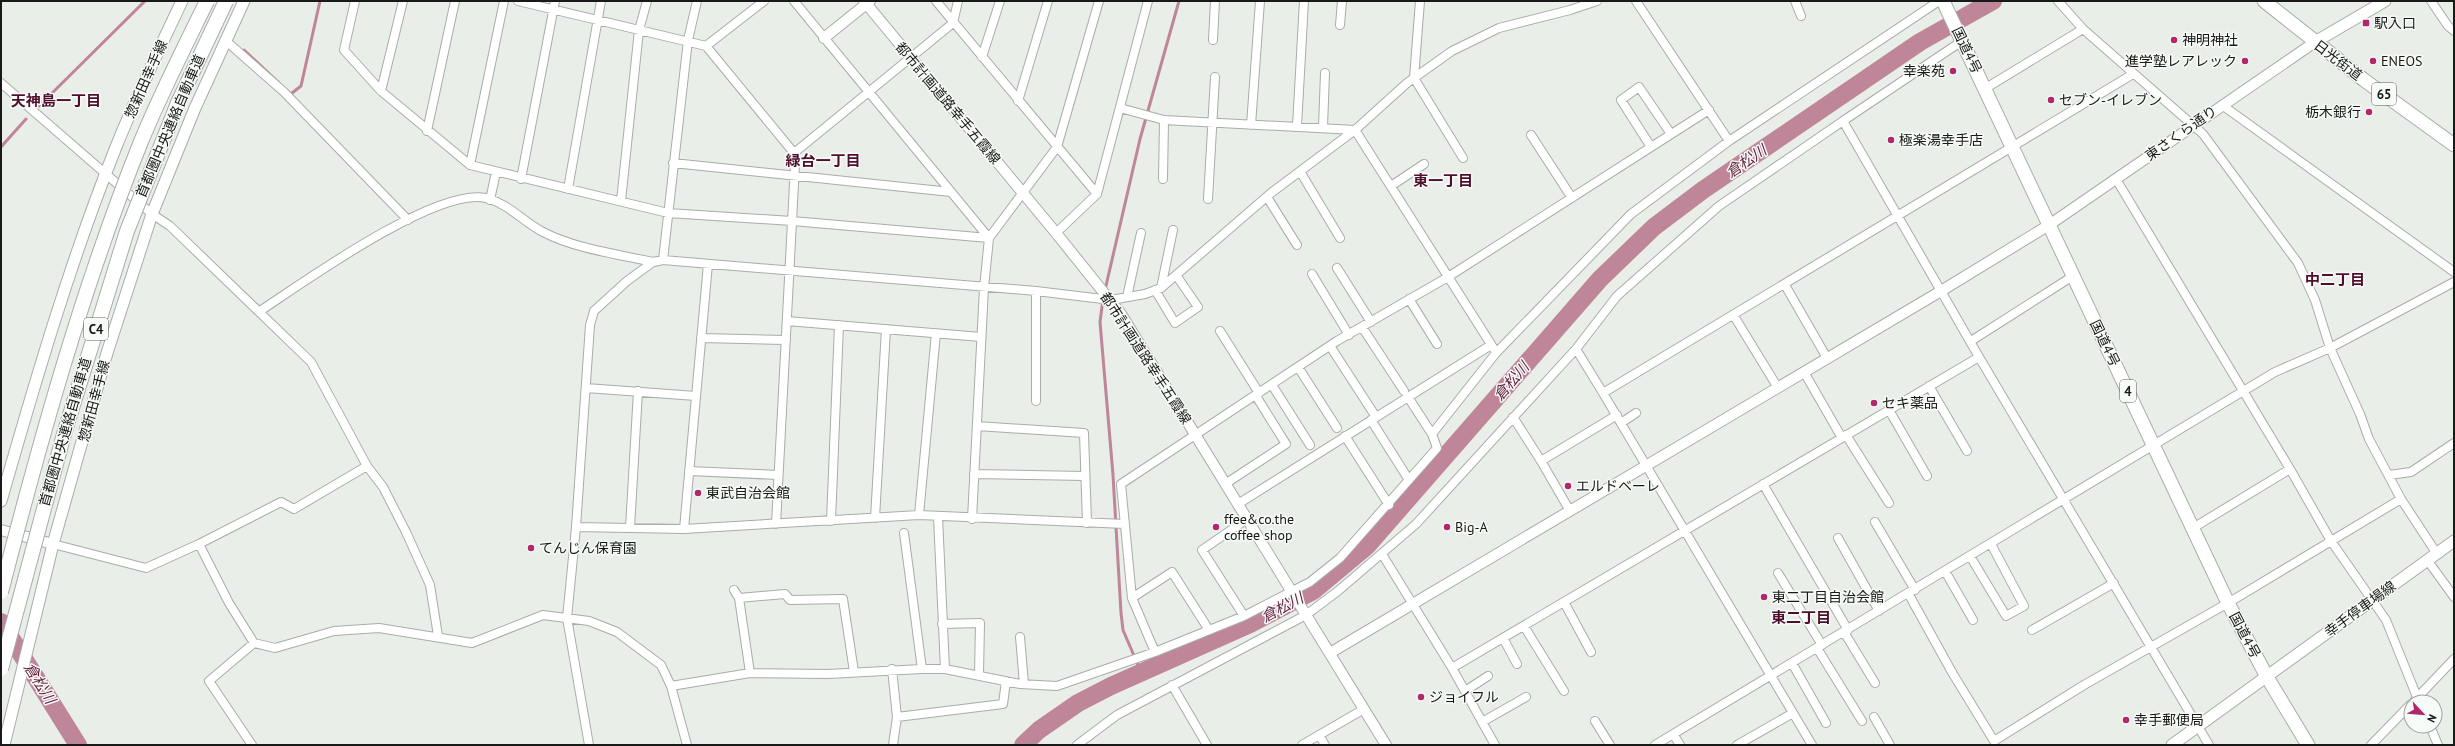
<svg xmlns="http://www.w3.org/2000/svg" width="2455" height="746" font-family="'PT Sans','Noto Sans JP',sans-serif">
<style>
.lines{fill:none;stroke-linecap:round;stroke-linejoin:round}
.stream{stroke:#bf869a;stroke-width:3}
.river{stroke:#bf869a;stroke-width:18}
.minor-casing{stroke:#a8ada9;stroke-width:10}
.tertiary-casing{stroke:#a8ada9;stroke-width:12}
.secondary-casing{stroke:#a8ada9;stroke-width:13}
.primary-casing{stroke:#a8ada9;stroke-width:15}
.trunk-casing{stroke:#a8ada9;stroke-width:15}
.minor{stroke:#fff;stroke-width:8}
.tertiary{stroke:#fff;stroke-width:10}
.secondary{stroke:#fff;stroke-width:11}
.primary{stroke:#fff;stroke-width:13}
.trunk{stroke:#fff;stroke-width:13}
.motorway-bridge-casing{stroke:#a8ada9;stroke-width:16;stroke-linecap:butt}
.motorway-bridge{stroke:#fff;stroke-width:14}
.poi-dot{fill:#b0276a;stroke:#f7fbf7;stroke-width:1.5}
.labels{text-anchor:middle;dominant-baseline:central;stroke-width:3;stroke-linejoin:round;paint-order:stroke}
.shield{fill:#f7fbf7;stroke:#5b5d5b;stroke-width:1}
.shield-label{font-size:13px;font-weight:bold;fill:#181918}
.poi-label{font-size:14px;fill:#181918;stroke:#f7fbf7;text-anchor:start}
.street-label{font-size:14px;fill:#181918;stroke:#f7fbf7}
.neighbourhood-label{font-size:15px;font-weight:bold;fill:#500e2d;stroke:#f7fbf7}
.water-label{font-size:15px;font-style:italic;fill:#65203f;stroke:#f7fbf7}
</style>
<rect width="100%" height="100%" fill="#e9eee9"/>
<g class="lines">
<path class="stream" d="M244 50 278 82
M292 93 301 86 320 1
M39 106 145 1
M1 147 26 119
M1105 290 1140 139 1179 1
M1103 299 1100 322 1113 475 1121 613 1123 630 1141 672"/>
<path class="river" d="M1 622 78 745
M1023 745 1039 730 1078 703 1111 686 1250 624 1313 591 1367 546 1600 279 1654 227 1703 190 1920 42 1993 1"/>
<defs>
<path id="minor" d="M355 1 344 50 381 91 470 165 668 213 792 221 989 238
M518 1 706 46 794 153 795 165 776 524
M794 1 989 238
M936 1 1097 194
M1420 1 1414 78 1463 158
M1636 1 1729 141
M1795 1 1801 16
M2058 1 2083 29 2203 134 2298 263 2315 300 2330 348 2360 414 2369 439 2401 499 2437 554
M2431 1 2448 26 2454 31
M1340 25 1342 1
M225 40 284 92 408 220
M1213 40 1215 1
M1962 41 1843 121 1979 357 2209 745
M706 46 764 1
M982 57 1000 1
M1 83 152 214 170 226 311 362 367 466 383 487 406 532 430 585 438 636
M1986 88 2083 29
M381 91 403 1
M1018 101 1048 1
M2222 105 2454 272
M1120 108 1164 120 1355 130
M1251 125 1260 1
M1297 126 1304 1
M1323 127 1325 73
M1355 130 1494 349
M427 131 455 1
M1531 135 1572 198
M1651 147 1621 100 1639 87 1671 134
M794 153 953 23 958 1
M673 163 951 192
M470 165 504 1
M1301 173 1340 238
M521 179 555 1
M1163 179 1164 120
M2116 179 2290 469 2331 541 2386 620 2419 702
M1391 186 1424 164
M568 189 601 1
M1267 197 1297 245
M1208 199 1215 77
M490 200 496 172
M621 201 639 30 647 1
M1056 233 1097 194 1148 1
M663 260 688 40 697 1
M1337 268 1371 322
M1312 274 1349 335
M1785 285 1827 358
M1161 288 1173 230
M1155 290 1175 323 1198 307 1176 275
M1127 297 1141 233
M1409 299 1437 344
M260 311C304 282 436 187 486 198 509 204 522 221 543 232 576 249 617 254 653 262L663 260 1036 291 1111 300 1145 294 1161 288 1271 193 1355 130 1407 83 1452 51 1499 28 1570 10 1597 1
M1734 316 1778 388
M787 321 981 337
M1362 327 1404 391
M1220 331 1259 393
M701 338 786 340
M1971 341 2073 276
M1330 346 1376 417
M1576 349 1603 393
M1298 367 1337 428
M1804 372 1842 438
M1272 385 1310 445
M1929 386 1967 451
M586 388 696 396
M1036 401V291
M1889 410 1927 476
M1513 417 1541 461 1617 415
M1371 420 1409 480
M1621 423 1636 413
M977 426 1084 433 1087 523
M1432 434 1496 353 1631 214 1729 141 1939 1
M1846 435 1889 503
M1345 436 1389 505
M1541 461 1570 511
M689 471 778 475
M974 474 1085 476
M2389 475 2411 472 2454 443
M1225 484 1286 444 1256 396
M1763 484 1848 630
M1238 504 1491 345
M919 515 936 333
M938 517 945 669
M875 518 886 329
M972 519 984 288 989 238 1057 147 1099 1
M831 521 839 325
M1875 522 1915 590
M576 527 684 529 919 515 1125 524
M630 528 638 391
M2193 528 2290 469
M684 529 708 264
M904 533 922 669
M1838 538 1879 611
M53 544 146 568 199 544 281 502 294 509 367 466
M199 544 229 603 254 643 275 648 334 631 379 628 472 643 543 615 589 621 617 632 661 665 671 686 687 745
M1382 554 1452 668 1495 745
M1970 556 2006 616 2024 606 1991 544
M2428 561 2454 597
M1945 571 1973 620
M1778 573 1822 645
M734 590 739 598 750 673
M1908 593 1953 674 1994 741 2084 685 2228 603 2401 499
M739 598 785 594 790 600 843 599 854 672
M1132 598 1172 572 1209 630
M1564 602 1591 652
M1244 616 1202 550 1247 519
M942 624 980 623 979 675
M1524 626 1564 691
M2032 630 2114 583
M1844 632 1875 683
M1020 637 1024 684
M1503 638 1517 664
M1817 648 1862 721
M1155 652 1132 598 1121 484 1337 341 1448 277 1709 110
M1792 663 1826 723
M1452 668 1979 357
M892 669 897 717
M1172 685 1207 745
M671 686 750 673 828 674 922 669H945L1020 684 1057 686 1155 652 1244 616 1310 582 1340 558 1437 448 1432 434 1408 397
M1465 691 1488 676
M2415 700 2454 659
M1874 717 1890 745
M1595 721 1610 745
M1482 722 1526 697
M2430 726 2438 745
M1673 734 1680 745
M1319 735 1325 745
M252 745 209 681 254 643
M589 745 567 618 576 527 590 325 594 311 627 281 653 262
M893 745 897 717 1003 704 1006 681
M1077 745 1117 715 1306 615 1338 591 1416 524 1576 349 1617 296 1719 206 1843 121
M1302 745 1364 709
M1655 745 2275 372 2330 348 2454 282
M1737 745 1793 713
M1812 745 1603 393 2133 74
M2371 745 2411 704"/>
<path id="tertiary" d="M864 1 1056 233 1121 314 1386 745
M824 38 870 1
M1 530 53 544
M1330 653 1941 291 2049 225 2315 42"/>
<path id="secondary" d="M2315 42 2385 1
M1 501C35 382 70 262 116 147 136 97 159 49 182 1
M4 745 53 544 107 353 152 214 195 108 244 1
M2172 745 2454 541"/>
<path id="primary" d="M2264 1 2364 80 2454 145"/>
<path id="trunk" d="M1943 1 2228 603 2267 677 2308 745"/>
</defs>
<use href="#minor" class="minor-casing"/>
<use href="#tertiary" class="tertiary-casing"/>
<use href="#secondary" class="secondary-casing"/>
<use href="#primary" class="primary-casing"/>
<use href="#trunk" class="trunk-casing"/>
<use href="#minor" class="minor"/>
<use href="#tertiary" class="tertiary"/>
<use href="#secondary" class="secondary"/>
<use href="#primary" class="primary"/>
<use href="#trunk" class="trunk"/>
<defs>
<path id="motorway-bridge" d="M1 592C40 441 82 289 140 144 160 95 184 48 207 1
M1 669 64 434 127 231 178 103 226 1"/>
</defs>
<use href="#motorway-bridge" class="motorway-bridge-casing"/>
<use href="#motorway-bridge" class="motorway-bridge"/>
</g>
<g class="poi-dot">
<rect x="2362" y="19" width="8" height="8" rx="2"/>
<circle cx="2174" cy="40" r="4"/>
<circle cx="2245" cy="61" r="4"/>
<circle cx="2373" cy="61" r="4"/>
<circle cx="1953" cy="71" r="4"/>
<circle cx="2051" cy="100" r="4"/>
<circle cx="2369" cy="112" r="4"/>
<circle cx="1891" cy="140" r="4"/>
<circle cx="1874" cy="403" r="4"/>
<circle cx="1568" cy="486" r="4"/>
<circle cx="698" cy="493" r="4"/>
<circle cx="1216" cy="527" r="4"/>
<circle cx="1447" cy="527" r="4"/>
<circle cx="531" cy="548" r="4"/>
<circle cx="1764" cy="597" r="4"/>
<circle cx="1421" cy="697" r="4"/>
<circle cx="2126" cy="720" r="4"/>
</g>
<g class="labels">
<g class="shield">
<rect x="2372" y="83" width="24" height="22" rx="3"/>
<rect x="84" y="318" width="24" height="22" rx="3"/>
<rect x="2120" y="380" width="16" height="22" rx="3"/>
</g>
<g class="shield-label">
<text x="2384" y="94">65</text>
<text x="96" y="329">C4</text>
<text x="2128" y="391">4</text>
</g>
<g class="poi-label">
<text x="2374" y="23">駅入口</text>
<text x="2182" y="40">神明神社</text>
<text x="2237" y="61" text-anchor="end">進学塾レアレック</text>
<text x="2381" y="61">ENEOS</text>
<text x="1945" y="71" text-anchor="end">幸楽苑</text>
<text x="2059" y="100">セブン-イレブン</text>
<text x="2361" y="112" text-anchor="end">栃木銀行</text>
<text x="1899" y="140">極楽湯幸手店</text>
<text x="1882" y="403">セキ薬品</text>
<text x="1576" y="486">エルドベーレ</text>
<text x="706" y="493">東武自治会館</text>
<text x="1224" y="519">ffee&amp;co.the<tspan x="1224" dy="16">coffee shop</tspan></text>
<text x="1455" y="527">Big-A</text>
<text x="539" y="548">てんじん保育園</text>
<text x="1772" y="597">東二丁目自治会館</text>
<text x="1429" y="697">ジョイフル</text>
<text x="2134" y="720">幸手郵便局</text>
</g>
<g class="street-label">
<text transform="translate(1967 50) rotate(64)">国道4号</text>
<text transform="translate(2338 60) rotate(37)">日光街道</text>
<text transform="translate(146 79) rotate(-66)">惣新田幸手線</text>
<text transform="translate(948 103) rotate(50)">都市計画道路幸手五霞線</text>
<text transform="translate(170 126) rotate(-67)">首都圏中央連絡自動車道</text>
<text transform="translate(2181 133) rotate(-35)">東さくら通り</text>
<text transform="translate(2105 343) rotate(64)">国道4号</text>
<text transform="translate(1146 358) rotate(57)">都市計画道路幸手五霞線</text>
<text transform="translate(94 401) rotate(-75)">惣新田幸手線</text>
<text transform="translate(65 432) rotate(-74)">首都圏中央連絡自動車道</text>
<text transform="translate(2360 609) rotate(-36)">幸手停車場線</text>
<text transform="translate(2245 635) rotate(62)">国道4号</text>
</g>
<g class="neighbourhood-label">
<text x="56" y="100">天神島一丁目</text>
<text x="823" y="160">緑台一丁目</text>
<text x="1443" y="180">東一丁目</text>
<text x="2335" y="279">中二丁目</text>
<text x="1801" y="617">東二丁目</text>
</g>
<g class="water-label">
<text transform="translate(1746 161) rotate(-34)">倉松川</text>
<text transform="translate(1511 381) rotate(-49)">倉松川</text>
<text transform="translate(1282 607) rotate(-28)">倉松川</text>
<text transform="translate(40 683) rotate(58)">倉松川</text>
</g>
</g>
<rect width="2455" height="746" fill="none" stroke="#181918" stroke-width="4"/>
<g transform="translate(2423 714) rotate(116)"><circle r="19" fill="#f7fbf7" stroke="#9ea19e"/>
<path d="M0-3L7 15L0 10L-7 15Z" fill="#b0276a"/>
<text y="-6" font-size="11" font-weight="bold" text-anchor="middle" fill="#181918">N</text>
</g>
</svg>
